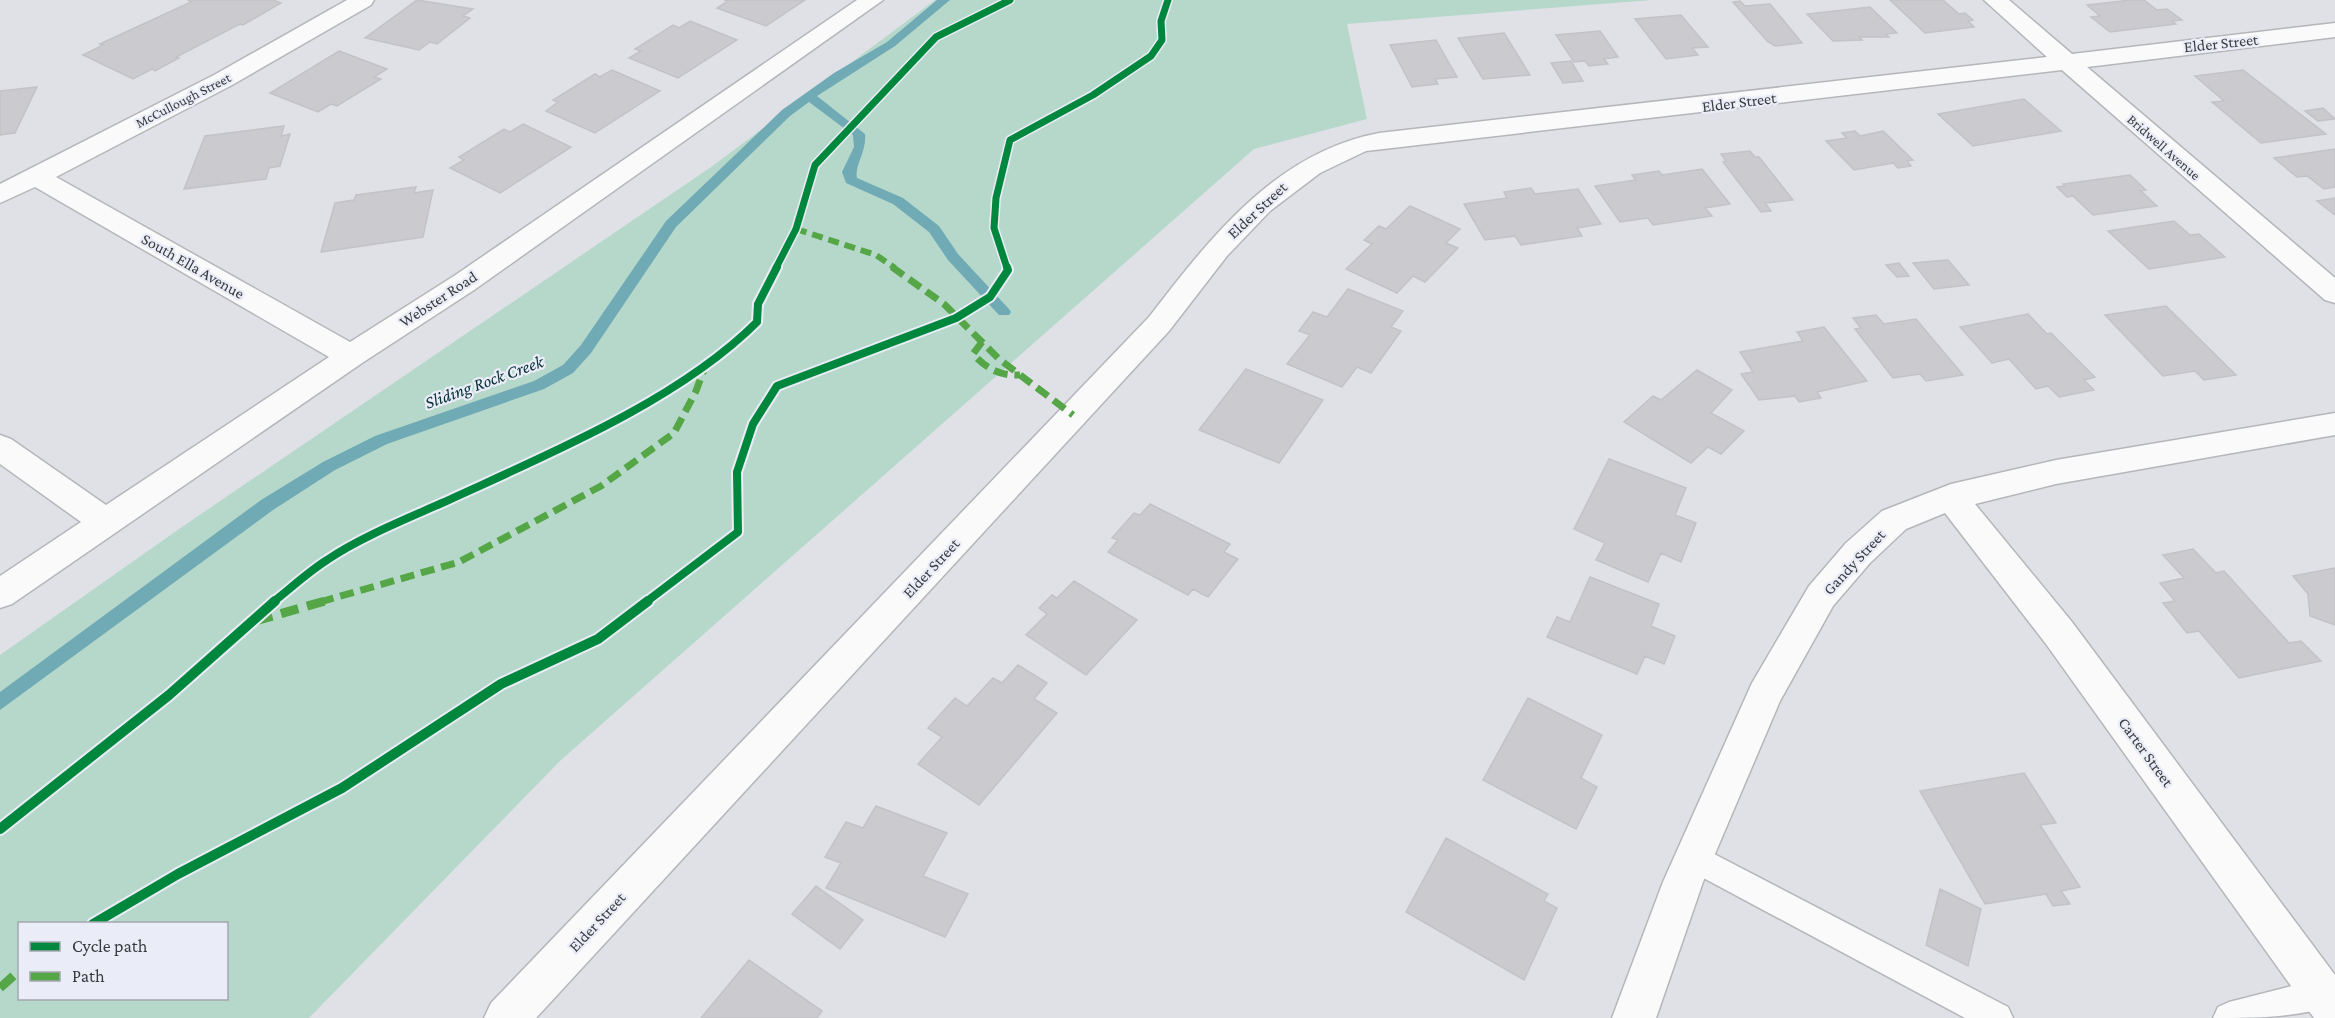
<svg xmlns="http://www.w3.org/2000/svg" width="2335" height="1018" font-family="'Crimson Pro',serif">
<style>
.green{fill:#b6d8ca;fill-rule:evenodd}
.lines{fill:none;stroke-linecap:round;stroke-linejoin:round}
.stream{fill:#70aab5;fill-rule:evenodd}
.building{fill:#cbcace;stroke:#c3c2c6;stroke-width:1.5}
.lane-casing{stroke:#b5b6ba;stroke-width:3}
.street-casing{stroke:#b5b6ba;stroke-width:3}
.lane{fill:#fafafb;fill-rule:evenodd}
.street{fill:#fafafb;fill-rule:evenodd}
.quiet-far2{stroke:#54a646;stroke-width:6;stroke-dasharray:11 6;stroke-linecap:butt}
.quiet-far1{stroke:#54a646;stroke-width:7;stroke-dasharray:14 7;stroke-linecap:butt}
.quiet{stroke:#54a646;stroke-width:9;stroke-dasharray:18 9;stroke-linecap:butt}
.cycleway-far2-casing{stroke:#eaedf8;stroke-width:10}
.cycleway-far1-casing{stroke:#eaedf8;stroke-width:12}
.cycleway-casing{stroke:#eaedf8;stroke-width:14}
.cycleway-far2{stroke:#00873e;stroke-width:7}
.cycleway-far1{stroke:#00873e;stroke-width:8}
.cycleway{stroke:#00873e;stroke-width:10}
.labels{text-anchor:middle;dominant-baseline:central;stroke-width:4.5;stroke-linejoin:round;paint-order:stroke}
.far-street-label{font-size:14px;fill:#3a3b3f;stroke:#eaedf8}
.street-label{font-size:16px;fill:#3a3b3f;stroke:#eaedf8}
.water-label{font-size:18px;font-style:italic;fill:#073036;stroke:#eaedf8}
</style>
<rect width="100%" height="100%" fill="#e0e1e7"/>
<path class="green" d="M935 0H1652L1347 24 1367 119 1254 149 561 760 309 1018H0V655L179 529 711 167ZM20 924H226V998H20Z"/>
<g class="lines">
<path class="stream" d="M937 0H950L895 46 817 96 865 134C867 151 854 166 857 178L903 198 939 226 958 254 1009 309 1011 312 1009 315H999L948 260 929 232 893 204 846 183 842 172 854 147 853 135 809 102 790 116 676 227 591 353 573 373 544 389 387 444 335 470 273 510 0 710V692L261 500 323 462 375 436 534 381 563 365 581 345 666 221 782 110 834 73 887 42Z"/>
</g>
<path class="building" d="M188 0H273L281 3 243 25 240 24 176 57 179 58 155 71 152 69 133 79 83 55 103 45 100 44 191 2Z
M417 0 473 9 463 16 470 18 437 44 430 42 419 50 365 38Z
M724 0H805L766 26 717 8 728 1Z
M1890 0H1943L1959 14 1965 13 1973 20 1968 21 1974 27 1925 33Z
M2131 0H2144L2157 10 2167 9 2182 20 2172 21 2176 24 2110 32 2091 17 2100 16 2087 5Z
M1740 1 1745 6 1770 4 1802 43 1775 46 1767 41 1733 2Z
M1870 7 1897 33 1886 34 1889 37H1859L1862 40 1833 41 1807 14Z
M1681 15 1708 47 1692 48 1698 55 1666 59 1635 19Z
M690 21 737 40 678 78 629 58 641 51 635 49 673 25 679 28Z
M1600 31 1618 57 1604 59 1608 64 1589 66 1585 61 1574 62 1556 35Z
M1504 33 1530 75 1483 79 1458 38Z
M1436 40 1457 77 1435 79 1438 84 1412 87 1390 45Z
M339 51 387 69 374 77 381 79 337 106 331 104 318 112 270 93Z
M1571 61 1583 81 1563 83 1551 63Z
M612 70 660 91 595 133 546 111 558 102 553 100 595 74 600 77Z
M2243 70 2326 134 2261 143 2212 102 2224 101 2195 76Z
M37 87 15 133 0 135V91Z
M2024 99 2061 131 1973 146 1938 114Z
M2323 108 2335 119 2318 121 2305 111Z
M523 124 571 147 500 193 450 168 464 160 459 157 504 129 510 132Z
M284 126 281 136 290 134 280 166 269 168 266 179 184 189 205 136Z
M1855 131 1860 136 1883 131 1913 160 1907 161 1911 166 1898 168 1893 163 1854 170 1826 141 1847 138 1842 133Z
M2335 149V187L2324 189 2307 176 2297 177 2274 158Z
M1750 151 1755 157H1759L1793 200 1765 203 1771 211 1761 212 1723 162 1726 161 1721 154Z
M1702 169 1730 204 1705 208 1712 216 1653 225 1648 218 1620 222 1595 186 1636 180 1632 175 1659 171 1662 175Z
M2130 175 2146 190 2141 191 2157 206 2093 215 2073 196 2067 197 2057 187 2065 186 2063 184Z
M416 187 414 193 433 190 423 237 321 252 335 203 354 200 356 195Z
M1531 188 1535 194 1578 189 1601 224 1577 228 1582 236 1521 245 1515 236 1485 240 1464 204 1507 198 1504 192Z
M2335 198V215L2317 201Z
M1410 206 1460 229 1446 243 1458 248 1425 282 1413 276 1397 293 1346 269 1372 244 1364 240 1379 226 1386 229Z
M2174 221 2190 235 2199 234 2225 257 2149 269 2108 231Z
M1948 260 1969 285 1934 289 1913 263Z
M1899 263 1909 276 1897 277 1886 265Z
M1348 289 1403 311 1391 327 1401 331 1371 373 1357 367 1342 387 1287 364 1310 335 1299 331 1313 312 1327 317Z
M2166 306 2236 375 2204 380 2195 371 2163 376 2105 315Z
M2028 314 2047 334 2051 333 2095 377 2084 380 2094 390 2059 397 2048 386 2036 389 2009 359 1992 363 1960 327Z
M1876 315 1884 324 1916 319 1963 375 1926 381 1920 374 1893 378 1855 329 1861 328 1853 318Z
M1824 327 1867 381 1817 392 1821 398 1799 402 1795 396 1759 400 1741 374 1753 372 1740 352 1803 341 1797 332Z
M1246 369 1323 400 1279 463 1199 430Z
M1697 370 1732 390 1711 413 1744 431 1721 454 1708 447 1691 463 1624 422 1653 396 1661 400Z
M1609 459 1686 488 1675 515 1696 523 1681 562 1661 553 1648 582 1596 560 1605 543 1574 529Z
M1150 504 1230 544 1224 552 1238 559 1208 597 1193 589 1188 595 1108 552 1118 540 1112 538 1134 513 1140 515Z
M2193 549 2216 573 2224 571 2289 643 2301 641 2321 661 2239 678 2199 631 2187 633 2163 603 2175 601 2160 583 2184 578 2163 555Z
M2335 568V625L2310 616 2308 594 2293 576Z
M1590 577 1659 604 1651 626 1675 636 1664 664 1645 656 1637 674 1547 637 1557 617 1570 622Z
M1074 581 1137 620 1086 675 1026 635 1047 614 1039 608 1052 595 1057 598Z
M1018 665 1047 683 1034 699 1057 713 979 805 918 764 942 737 928 728 955 698 967 706 993 678 1002 683Z
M1528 698 1602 735 1581 778 1597 787 1576 829 1483 780Z
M2024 773 2056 823 2040 825 2080 887 2061 891 2070 904 2053 906 2046 894 1985 904 1920 791Z
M876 806 947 833 923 876 968 894 945 937 826 888 841 863 825 857 846 822 863 828Z
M1446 838 1548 894 1544 901 1557 908 1524 980 1406 912Z
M816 886 863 920 840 949 792 914Z
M1940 889 1981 909 1968 966 1926 945Z
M749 960 822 1011 817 1018H701Z"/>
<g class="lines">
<defs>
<path id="lane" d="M1693 843 2008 1007 2013 1018H1965L1683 867 1678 857 1683 847Z
M2323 978 2335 985 2334 1005C2295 1018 2255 1018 2213 1018L2218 1007 2229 1002Z"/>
<path id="street" d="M347 0H374L371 5 232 85 56 177 350 342 454 276 857 0H883L474 290 362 363 12 604 0 608V576L81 522 0 464V435L11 439 106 505 329 357 35 187 0 203V184L214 75Z
M1984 0H2009L2072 54 2335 23V37L2087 67 2335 278V303L2325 300 2062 70 1366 151 1320 173 1270 211 1227 256 1169 331 536 1018H484L491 1003 1149 317C1210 238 1275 153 1379 133L2047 57Z
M2335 413V435L2056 484 1975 504 2072 622 2335 975V1018H2314L2046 644 1945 513 1906 529 1870 563 1833 606 1780 701 1703 882 1656 1018H1612L1663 882 1752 683 1809 586 1846 543 1882 511 1951 484 2056 460Z"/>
</defs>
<use href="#lane" class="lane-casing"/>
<use href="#street" class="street-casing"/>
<use href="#lane" class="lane"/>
<use href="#street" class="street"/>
<path class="quiet-far2" d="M796 229 876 255 895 268"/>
<path class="quiet-far1" d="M892 267 944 304 999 359 1073 415
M982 342 973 354C987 369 1000 376 1020 375
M320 602 459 562 601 486 674 433 696 391 706 364"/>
<path class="quiet" d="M255 621 325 601
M0 988 20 970"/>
<defs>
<path id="cycleway-far2" d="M776 268 796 229 815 165 936 37 1010 0
M1007 268 994 228 996 198 1010 140 1093 95 1151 56 1162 40 1161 21 1168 0"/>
<path id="cycleway-far1" d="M273 602C291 588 308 572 327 560 359 538 406 519 442 503 544 456 677 402 757 322L758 304 777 267
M646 602 738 532 737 472 753 424 777 386 956 318 990 297 1008 270 1007 267"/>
<path id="cycleway" d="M0 829 169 695 275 601
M93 924 178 874 342 788 501 684 598 639 648 601"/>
</defs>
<use href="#cycleway-far2" class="cycleway-far2-casing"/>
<use href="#cycleway-far1" class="cycleway-far1-casing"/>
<use href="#cycleway" class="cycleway-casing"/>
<use href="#cycleway-far2" class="cycleway-far2"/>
<use href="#cycleway-far1" class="cycleway-far1"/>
<use href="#cycleway" class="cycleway"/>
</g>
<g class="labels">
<g class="far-street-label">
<text transform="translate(183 100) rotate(-27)">McCullough Street</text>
<text transform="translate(2164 147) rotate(41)">Bridwell Avenue</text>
</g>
<g class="street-label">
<text transform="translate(2221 43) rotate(-6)">Elder Street</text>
<text transform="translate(1739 102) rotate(-7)">Elder Street</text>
<text transform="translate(1257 210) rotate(-43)">Elder Street</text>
<text transform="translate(193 266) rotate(30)">South Ella Avenue</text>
<text transform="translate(438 299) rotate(-33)">Webster Road</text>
<text transform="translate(1854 562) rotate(-47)">Gandy Street</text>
<text transform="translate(931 568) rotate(-47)">Elder Street</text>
<text transform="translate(2146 752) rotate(54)">Carter Street</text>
<text transform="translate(597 922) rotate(-47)">Elder Street</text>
</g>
<g class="water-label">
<text transform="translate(484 382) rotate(-20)">Sliding Rock Creek</text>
</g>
</g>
<rect x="18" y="922" width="210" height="78" fill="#eaedf8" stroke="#a4a6ae" stroke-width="1.5"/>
<rect x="30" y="942" width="30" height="9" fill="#00873e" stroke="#a4a6ae" stroke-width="1.5"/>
<text x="72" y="952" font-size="18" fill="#3a3b3f">Cycle path</text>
<rect x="30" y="972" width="30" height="9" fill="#54a646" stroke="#a4a6ae" stroke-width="1.5"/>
<text x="72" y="982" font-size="18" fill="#3a3b3f">Path</text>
</svg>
